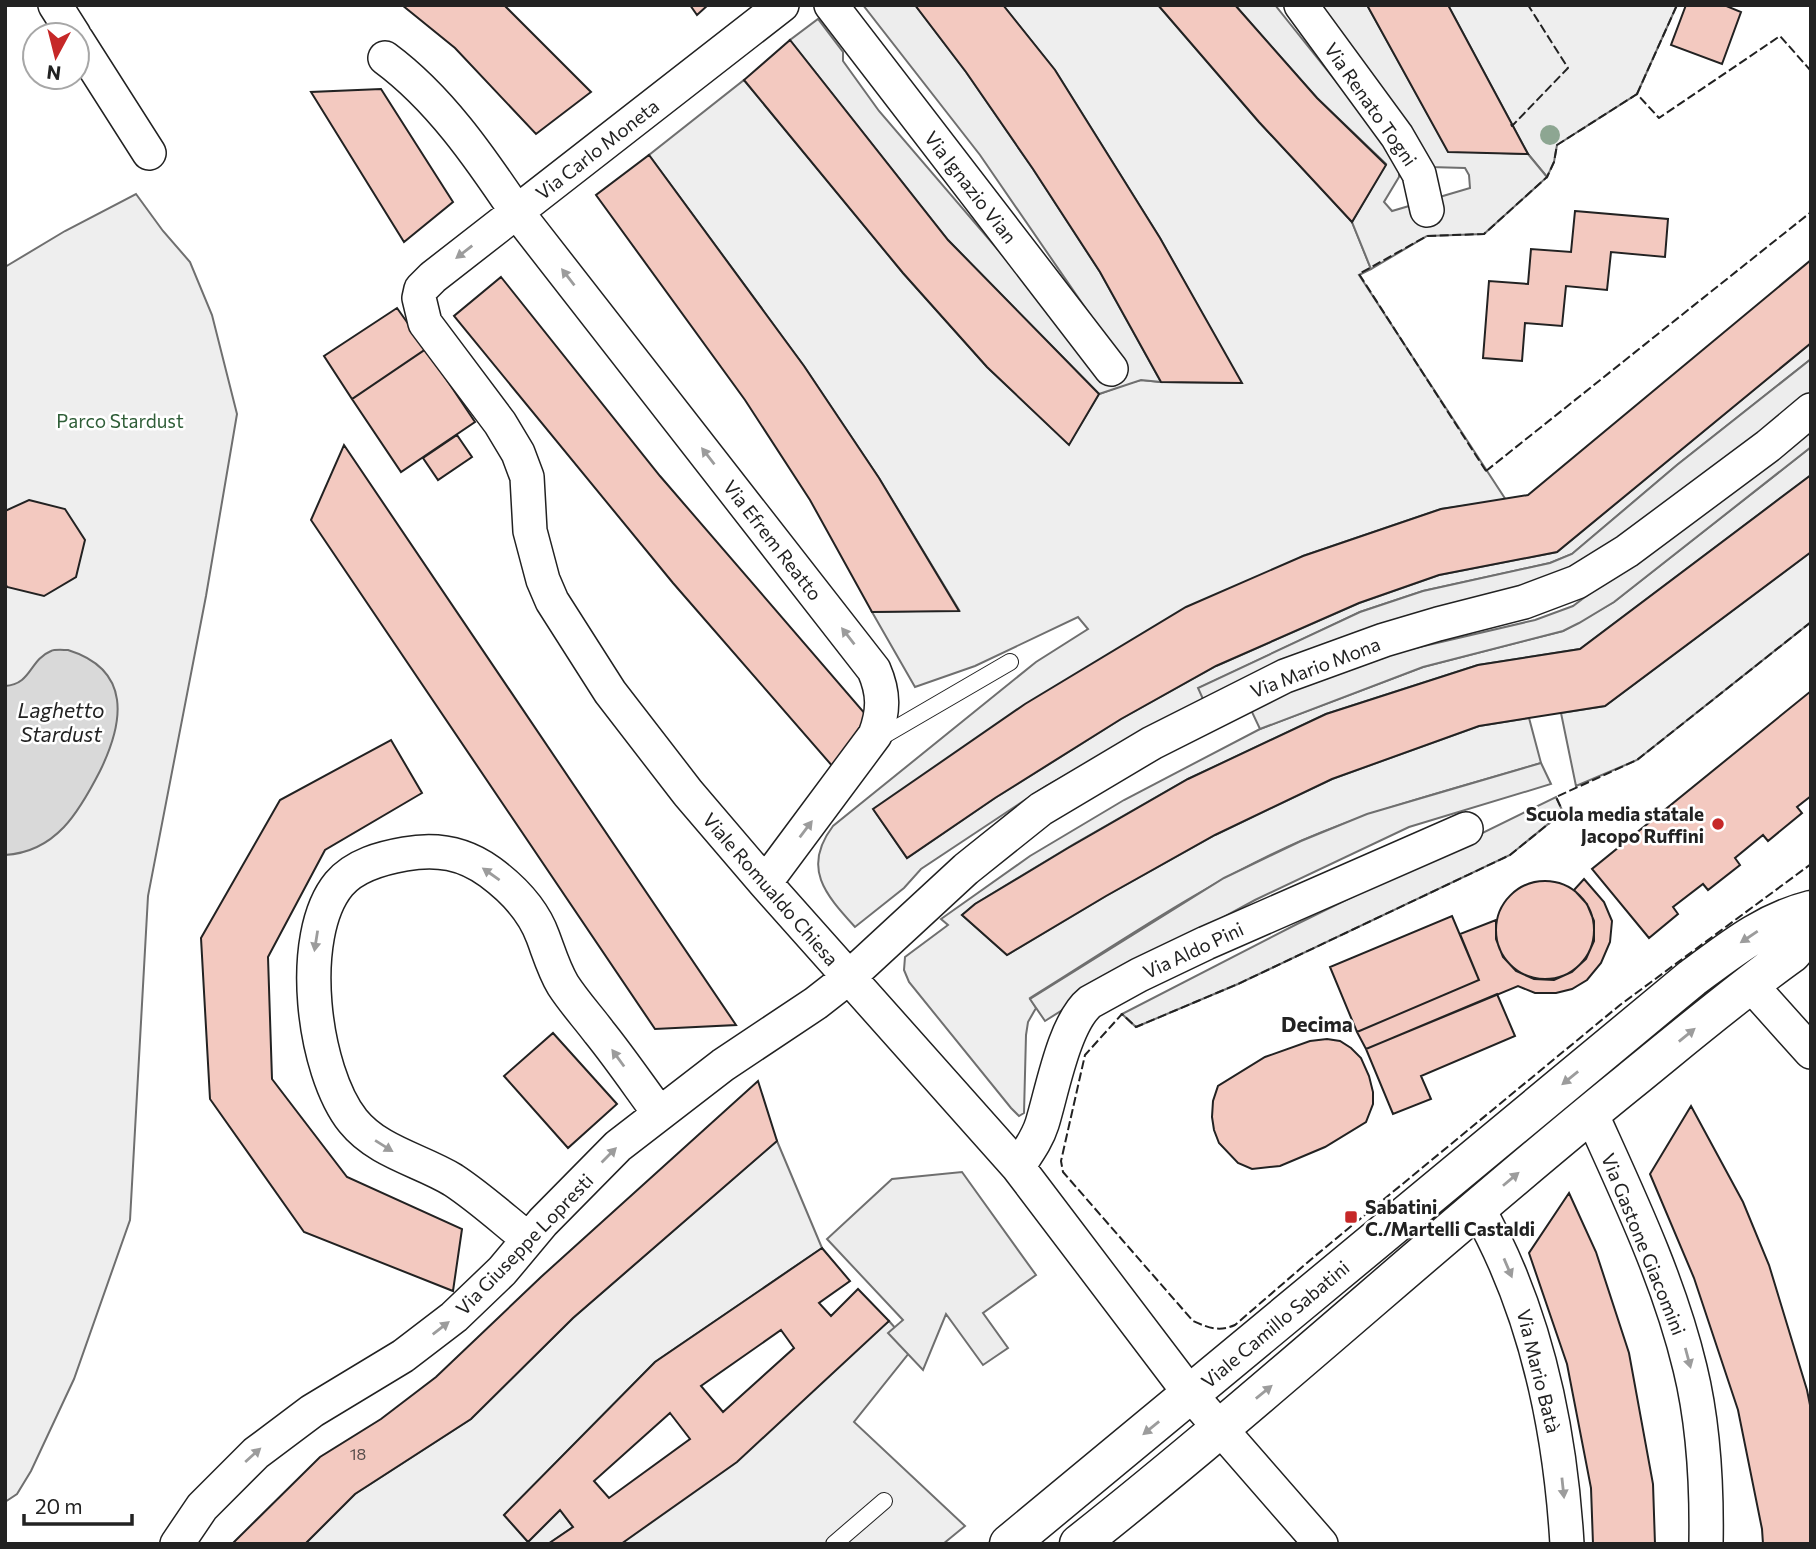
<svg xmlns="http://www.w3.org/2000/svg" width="1816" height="1549" font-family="Commissioner,sans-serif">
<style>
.green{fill:#eee;stroke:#6f6f6f;stroke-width:2}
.parking{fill:#ededed;stroke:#6f6f6f;stroke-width:2}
.water{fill:#d9d9d9;stroke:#6f6f6f;stroke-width:2}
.building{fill:#f3c9c0;stroke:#222;stroke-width:2;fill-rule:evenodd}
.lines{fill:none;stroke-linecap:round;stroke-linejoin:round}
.lane-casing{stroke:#222;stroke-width:18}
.street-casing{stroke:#222;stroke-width:36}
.secondary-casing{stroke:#222;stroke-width:41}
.lane{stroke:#fff;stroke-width:16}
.street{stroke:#fff;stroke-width:33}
.secondary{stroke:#fff;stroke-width:38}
.fence{stroke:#222;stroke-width:2;stroke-dasharray:9 3.5;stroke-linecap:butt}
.tree{fill:#8da692}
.oneway{fill:#9c9c9c}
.poi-dot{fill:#c62828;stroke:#fff;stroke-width:2.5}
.labels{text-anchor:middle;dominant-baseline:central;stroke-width:5;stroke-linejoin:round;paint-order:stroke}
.number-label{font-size:16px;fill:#564c4a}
.street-label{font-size:19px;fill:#222;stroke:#fff}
.park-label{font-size:19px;fill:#2f5e38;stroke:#fff}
.poi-label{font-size:19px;font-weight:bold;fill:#222;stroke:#fff;text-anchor:end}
.water-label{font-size:21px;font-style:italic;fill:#222;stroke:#fff}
.neighbourhood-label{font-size:21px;font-weight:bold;fill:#222;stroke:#fff}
</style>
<rect width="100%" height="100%" fill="#fff"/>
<path class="green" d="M1003 5H1158L1259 122 1352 222 1371 269 1359 275 1506 500 1441 509 1303 556 874 810 907 858 995 798 1121 719 1216 666 1359 603 1439 575 1557 552 1811 343V359L1677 465 1572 554 1550 563 1423 591 1360 612 1199 688 1203 699 1046 786 921 869 904 888 855 927C826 895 801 868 833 826L1036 662 1088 629 1078 617 975 666 915 687 872 612 959 610 879 478 804 366 649 155 744 80 903 273 987 367 1069 444 1099 394 1129 383 1141 380 1161 382 1241 383 1160 238 1055 70Z
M1448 5H1677L1637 94 1557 145 1554 162 1547 177 1528 154Z
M136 194 163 231 190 262 212 315 237 414 206 596 148 896 130 1220 74 1379 31 1471 17 1494 5 1502V267L65 231Z
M1811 447V475L1580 649 1478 665 1326 714 1188 779 1074 844 975 904 962 915 1007 955 1106 896 1215 835 1332 779 1479 726 1529 718 1541 763C1461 787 1379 807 1303 840 1206 882 1119 943 1030 998L1036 1008 1028 1022 1026 1035 1024 1113 1019 1116 1011 1108 909 982 904 970 905 957 948 925 941 919 1030 856 1124 800 1260 729 1423 667 1563 631 1614 602Z
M1811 552V622L1637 760 1576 786 1561 713 1605 706Z
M777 1141 822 1248 655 1362 504 1515 528 1542 560 1510 573 1527 548 1544H305L355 1494 471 1419 573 1318Z
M889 1321 913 1348 854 1422 965 1526 943 1544H621Z"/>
<path class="parking" d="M863 5H915L966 72 1033 169 1100 272 1161 382 1141 380 1099 394 948 240 790 40 818 19 843 52V61L879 111 1107 377 1095 322 980 155Z
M1235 5H1275L1390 149 1399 161V177L1384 202 1392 211 1470 188 1469 175 1465 168 1430 167 1319 5H1367L1448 151 1528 154 1547 177 1484 234 1427 236 1371 269 1352 222 1386 164 1317 98Z
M1811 359V397L1595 562 1203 699 1198 688 1360 612 1423 591 1550 563 1572 554 1677 465Z
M1811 425V447L1614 602 1579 623 1563 631 1423 667 1260 729 1251 710 1286 690 1394 653 1535 620 1573 606Z
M1541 763 1551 784 1409 827 1255 900 1121 973 1045 1021 1030 999 1224 878 1301 841 1367 814Z
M1556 797 1563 812 1510 855 1238 984 1136 1027 1122 1014 1299 923Z
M962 1172 1036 1275 983 1313 1008 1348 983 1365 946 1314 923 1370 888 1333 903 1320 827 1239 892 1179Z"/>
<path class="water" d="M68 650C132 670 124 722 100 771 79 812 56 852 5 855V686C32 684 29 660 51 651 55 649 63 650 68 650Z"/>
<path class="building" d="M402 5H504L591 92 536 134 455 48Z
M690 5H708L697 15Z
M915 5H1003L1055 70 1160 238 1242 383 1161 382 1100 272 1033 169 966 72Z
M1158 5H1235L1317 98 1386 165 1352 222 1259 122Z
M1367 5H1448L1528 154 1448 152Z
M1686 5H1724L1741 12 1722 64 1671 45Z
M790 40 948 240 1099 394 1069 445 987 367 903 273 744 80Z
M381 89 453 202 404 242 311 92Z
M649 155 804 366 879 478 959 611 872 612 810 500 745 400 596 195Z
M1575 211 1668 219 1665 257 1611 252 1607 290 1566 286 1562 326 1525 323 1522 361 1483 358 1489 281 1528 284 1531 249 1571 252Z
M1811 260V343L1557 552 1439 575 1359 603 1216 666 1121 719 995 798 907 858 873 809 1025 704 1186 607 1303 556 1441 509 1528 495Z
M501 277 660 476 867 716 834 768 673 583 454 316Z
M397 308 426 349 352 399 324 356Z
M426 349 475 422 401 472 352 399Z
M457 435 472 457 438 480 423 458Z
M344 445 736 1025 655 1029 311 520Z
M1811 475V552L1605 706 1479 726 1332 779 1215 835 1106 896 1007 955 962 915 975 904 1068 848 1188 779 1326 714 1478 665 1580 649Z
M29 500 65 509 85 540 76 577 44 596 7 587 5 583V511Z
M1811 691V796L1797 807 1802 813 1768 841 1763 835 1735 858 1740 865 1708 890 1703 884 1673 907 1678 914 1649 938 1592 869Z
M391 740 422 793 325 850 268 957 272 1079 347 1177 462 1229 453 1291 304 1232 210 1099 201 938 280 800Z
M1584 879 1604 902 1612 921 1610 942 1601 963 1587 980 1572 989 1556 993H1535L1518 986 1366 1049 1357 1032 1479 980 1460 934 1496 920V939L1503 957 1516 971 1534 979 1554 980 1572 972 1586 959 1594 941V921L1587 904 1574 890Z
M1496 930a49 49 0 1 1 98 0a49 49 0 1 1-98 0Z
M1452 916 1479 980 1357 1032 1330 967Z
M1497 994 1515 1036 1421 1076 1431 1099 1393 1114 1366 1049Z
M553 1033 617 1104 568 1148 504 1076Z
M1327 1039 1340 1041 1351 1048 1361 1058 1369 1076 1373 1092V1104L1366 1122 1325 1147 1280 1166 1252 1169 1238 1163 1219 1143 1214 1130 1212 1117 1213 1101 1218 1086 1265 1057 1310 1041Z
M758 1081 777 1141 573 1318 471 1419 355 1494 305 1544H232L320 1457 381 1419 436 1377 541 1277Z
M1691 1106 1743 1202 1769 1265 1807 1390 1811 1410V1544H1763L1762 1529 1738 1410 1694 1278 1650 1174Z
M1569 1193 1596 1252 1629 1353 1653 1484 1655 1544H1593L1591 1488 1567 1364 1529 1253Z
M822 1248 850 1281 819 1303 831 1316 858 1289 889 1321 737 1462 621 1544H548L573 1527 560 1510 528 1542 504 1515 655 1362ZM781 1330 794 1348 723 1412 701 1386ZM670 1413 690 1439 609 1498 594 1481Z"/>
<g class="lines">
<defs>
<path id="lane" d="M876 740 1010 662
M834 1544 884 1501"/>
<path id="street" d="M55 5 74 35
M782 5 433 277 421 289 419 298 425 323 500 423 518 453 527 477 530 531 543 580 552 601 610 692 688 793 765 883 1018 1167 1191 1395 1321 1544
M831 5 1111 369
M1301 5 1397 136 1419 174 1427 210
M77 40 149 153
M385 58C439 98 479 156 516 211L874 670C884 693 884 711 875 735L765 883
M1750 984 1811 1052
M1591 1113C1628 1195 1669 1280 1690 1368 1704 1425 1707 1485 1706 1544
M1018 1167C1027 1153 1037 1140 1042 1124 1052 1092 1064 1023 1090 1002L1139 975 1206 943 1466 829
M1477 1207C1536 1310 1560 1426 1567 1544
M528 1239C503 1219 479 1197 453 1180 420 1160 378 1152 353 1121 313 1071 296 936 339 884 355 865 382 858 405 854 437 848 464 853 490 872 513 889 533 909 543 937 549 953 554 970 563 985 574 1002 587 1016 599 1032 620 1058 639 1086 659 1113
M177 1544 202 1507 256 1453 312 1411 403 1356 454 1317 502 1271 543 1222 618 1146 723 1065 816 1003 848 978 966 869 1041 809 1152 743 1285 676 1384 640 1438 624 1524 602 1577 582 1627 551 1768 446 1811 410"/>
<path id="secondary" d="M1009 1544 1692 978C1730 950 1764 922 1811 910
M1079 1544C1267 1395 1443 1232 1630 1081 1683 1038 1736 993 1792 953L1811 930"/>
</defs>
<use href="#lane" class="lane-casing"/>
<use href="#street" class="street-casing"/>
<use href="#secondary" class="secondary-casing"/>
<use href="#lane" class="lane"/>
<use href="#street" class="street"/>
<use href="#secondary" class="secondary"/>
<path class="fence" d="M1637 94 1677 5
M1511 124 1512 126 1568 68 1528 5
M1486 471 1359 274 1427 236 1484 234 1547 177 1554 162 1557 145 1637 94 1659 118 1780 36 1811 71
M1486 471 1811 212
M1811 622 1637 760 1556 797 1563 812 1510 855 1238 984 1136 1027 1122 1014 1085 1055 1061 1161 1063 1172 1193 1321C1209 1328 1219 1332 1235 1325L1315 1256 1620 1005 1811 864"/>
</g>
<circle class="tree" cx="1550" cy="135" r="10"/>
<defs><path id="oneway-solid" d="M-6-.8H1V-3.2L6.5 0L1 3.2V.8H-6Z" transform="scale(1.75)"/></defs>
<g class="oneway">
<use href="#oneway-solid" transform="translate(464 252) rotate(142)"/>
<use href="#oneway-solid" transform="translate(568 277) rotate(-128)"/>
<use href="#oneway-solid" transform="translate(708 456) rotate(-128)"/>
<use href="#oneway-solid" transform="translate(848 636) rotate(-128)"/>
<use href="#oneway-solid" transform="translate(806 829) rotate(-53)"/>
<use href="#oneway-solid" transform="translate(491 874) rotate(-145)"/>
<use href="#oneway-solid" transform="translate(1749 937) rotate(146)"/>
<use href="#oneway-solid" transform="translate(316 941) rotate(99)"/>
<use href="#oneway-solid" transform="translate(1687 1035) rotate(-39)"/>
<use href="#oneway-solid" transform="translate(618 1058) rotate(-126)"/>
<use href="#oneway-solid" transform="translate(1570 1078) rotate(141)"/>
<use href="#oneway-solid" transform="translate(384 1146) rotate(32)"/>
<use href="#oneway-solid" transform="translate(609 1155) rotate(-45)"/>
<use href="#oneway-solid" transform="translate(1511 1179) rotate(-40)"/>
<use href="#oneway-solid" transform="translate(1508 1268) rotate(67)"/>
<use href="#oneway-solid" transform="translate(441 1328) rotate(-38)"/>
<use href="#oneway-solid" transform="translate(1688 1358) rotate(75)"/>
<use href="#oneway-solid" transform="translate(1264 1392) rotate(-39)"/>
<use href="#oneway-solid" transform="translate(1151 1428) rotate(141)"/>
<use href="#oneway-solid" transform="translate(253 1455) rotate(-42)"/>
<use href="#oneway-solid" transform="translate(1563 1488) rotate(84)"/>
</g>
<g class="poi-dot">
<circle cx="1718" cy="824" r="7"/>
<rect x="1344" y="1210" width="14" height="14" rx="3.5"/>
</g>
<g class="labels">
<g class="number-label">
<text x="358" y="1453">18</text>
</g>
<g class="street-label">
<text transform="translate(1371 104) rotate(55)">Via Renato Togni</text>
<text transform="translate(597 149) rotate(-38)">Via Carlo Moneta</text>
<text transform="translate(971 187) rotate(52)">Via Ignazio Vian</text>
<text transform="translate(773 540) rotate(52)">Via Efrem Reatto</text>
<text transform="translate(1315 667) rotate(-21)">Via Mario Mona</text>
<text transform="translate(771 889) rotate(49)">Viale Romualdo Chiesa</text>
<text transform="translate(1193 950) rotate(-25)">Via Aldo Pini</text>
<text transform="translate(524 1244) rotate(-46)">Via Giuseppe Lopresti</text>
<text transform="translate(1644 1244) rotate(68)">Via Gastone Giacomini</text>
<text transform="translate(1275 1324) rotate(-40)">Viale Camillo Sabatini</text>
<text transform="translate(1539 1371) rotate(76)">Via Mario Batà</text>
</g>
<g class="park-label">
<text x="120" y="420">Parco Stardust</text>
</g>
<g class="poi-label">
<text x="1704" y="813">Scuola media statale<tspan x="1704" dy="22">Jacopo Ruffini</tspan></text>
<text x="1365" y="1206" text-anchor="start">Sabatini<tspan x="1365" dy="22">C./Martelli Castaldi</tspan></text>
</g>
<g class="water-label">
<text x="61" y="709">Laghetto<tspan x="61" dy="24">Stardust</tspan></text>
</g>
<g class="neighbourhood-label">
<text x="1317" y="1023">Decima</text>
</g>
</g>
<rect width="1816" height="1549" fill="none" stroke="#222222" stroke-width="14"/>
<g transform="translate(56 56) rotate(187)"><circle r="33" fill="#ffffff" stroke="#a7a7a7" stroke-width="2"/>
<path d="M0-5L12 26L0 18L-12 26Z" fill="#c62828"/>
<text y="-10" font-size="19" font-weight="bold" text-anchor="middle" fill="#222222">N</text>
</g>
<path d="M24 1514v10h108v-10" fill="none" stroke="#222222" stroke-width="3.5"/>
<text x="35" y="1514" font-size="21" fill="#222222" stroke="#ffffff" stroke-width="5" paint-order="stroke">20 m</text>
</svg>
